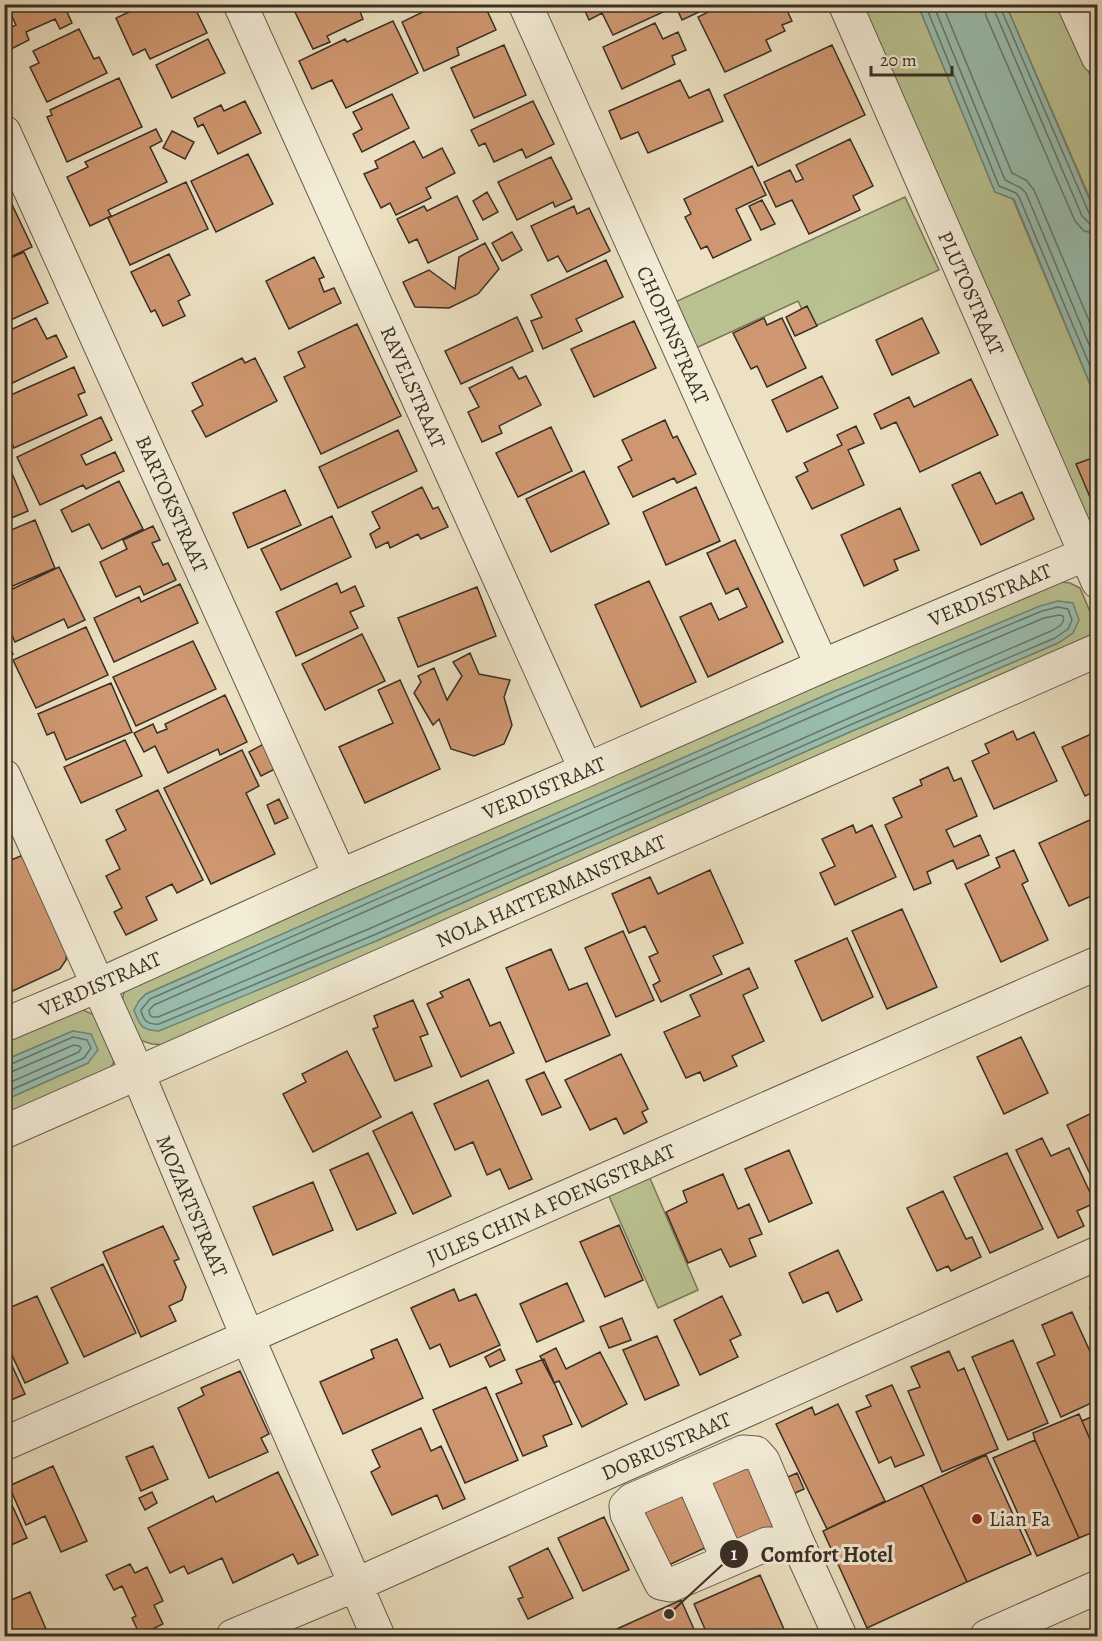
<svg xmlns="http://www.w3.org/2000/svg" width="1102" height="1641" font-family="Alegreya,serif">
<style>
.green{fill:#bac291;stroke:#7a785b;stroke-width:1.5;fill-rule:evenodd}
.water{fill:#99beaf;stroke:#738578;stroke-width:1.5}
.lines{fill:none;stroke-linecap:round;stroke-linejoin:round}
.shore{stroke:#69766a;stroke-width:1.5}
.building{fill:#cf9771;stroke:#392f25;stroke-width:1.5}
.minor-casing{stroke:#665c4c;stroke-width:35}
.minor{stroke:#f3ecd7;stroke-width:33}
.poi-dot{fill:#8f2418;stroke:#f3ecd7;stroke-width:2}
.labels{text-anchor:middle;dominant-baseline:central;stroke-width:6;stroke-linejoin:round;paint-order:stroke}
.street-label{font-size:21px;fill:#392f25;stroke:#f3ecd7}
.poi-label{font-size:21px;fill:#392f25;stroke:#f3ecd7;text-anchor:start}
.leader{fill:none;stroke:#392f25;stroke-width:2}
.callout-dot{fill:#392f25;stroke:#f3ecd7;stroke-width:2}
.mark-label{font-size:18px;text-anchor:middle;font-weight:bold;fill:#fff}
.callout-label{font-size:22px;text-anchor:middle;font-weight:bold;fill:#392f25;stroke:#f3ecd7;stroke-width:6;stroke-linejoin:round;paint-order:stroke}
</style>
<rect width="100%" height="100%" fill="#ece1c2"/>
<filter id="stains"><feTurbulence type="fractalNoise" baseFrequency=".00333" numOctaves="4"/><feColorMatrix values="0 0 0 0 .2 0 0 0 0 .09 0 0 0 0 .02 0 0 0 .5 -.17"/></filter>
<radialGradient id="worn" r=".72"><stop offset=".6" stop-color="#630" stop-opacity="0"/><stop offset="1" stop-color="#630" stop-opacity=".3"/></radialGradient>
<path class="green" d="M856 5H918L995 192 1013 199 1097 401V558Z
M1006 5H1060L1097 91V209L1095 210Z
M905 197 939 270 811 328 798 301 696 348 675 302Z
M1055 581 1070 583 1080 588 1091 614 1095 630 1092 640 166 1045 152 1044 139 1040 122 1002 124 992 131 982ZM1073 633 1058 643 852 731 376 941 139 1001 146 994 835 691Z
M81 1009 94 1015 115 1053 113 1064 106 1074 5 1121 4 1100 88 1063 73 1031 5 1060V1036Z
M649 1176 698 1290 658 1308 608 1194Z"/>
<path class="water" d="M918 5H1006L1097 217V401L1014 199 995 192Z
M1058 601 1073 603 1079 620 1073 633 1058 643 852 731 376 941 159 1031C141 1030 140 1026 134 1010L139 1001 146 994 835 691 1040 606Z
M73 1031 91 1034 98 1050 88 1063 5 1100V1060Z"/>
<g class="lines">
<path class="shore" d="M925 4 999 186 1016 193 1019 197 1098 385
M933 4 1005 180 1021 188 1026 193 1098 366
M942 4 1012 173 1026 180 1034 190 1098 342
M984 4 986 16 1075 221 1084 231 1098 234
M993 4 995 12 1082 216 1089 223 1098 225
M1001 4V9L1089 213 1092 216 1098 217
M1058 607 1068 609 1072 620 1068 629 1055 638 850 725 374 935 159 1024C148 1025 143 1021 141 1010L150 999 838 696 1042 611Z
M1059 615 1063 616C1066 624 1057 628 1051 631L847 719 371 928 158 1017H152L150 1015 149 1010 154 1005C450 874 746 743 1044 618Z
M4 1065H9L73 1037 87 1040 91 1048 84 1058 4 1093
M4 1073 11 1072 74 1045 79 1046 81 1048 79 1052 4 1085"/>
</g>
<path class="building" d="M14 4H59L62 11 66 10 72 23 60 29 55 19 26 32 29 40 9 50 4 41V31L16 25 8 8Z
M118 4H133L120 10Z
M146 4H193L207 33 150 59 145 49 133 55 116 18Z
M291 4H357L363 19 327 36 330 42 313 49Z
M439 4H484L496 30 457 48 459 55 424 71 402 22Z
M582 4H670L672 8 613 35 602 13 589 20Z
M675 4H716L682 20Z
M724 4H784L792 21 782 25 785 31 766 40 771 51 725 72 698 17Z
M393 21 418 73 346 108 332 80 312 89 299 61 345 39 347 42Z
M655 23 663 39 678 32 686 50 672 56 675 64 622 89 603 47Z
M79 29 94 59 99 57 107 73 47 102 30 67 39 63 33 51Z
M208 39 225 73 172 98 156 65Z
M504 45 526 95 474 118 451 68Z
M832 45 865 115 758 166 724 95Z
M119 78 142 127 67 162 47 117 52 115 50 110Z
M680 80 689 98 709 89 723 121 648 153 638 132 621 139 609 111Z
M392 94 409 128 362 152 353 134 362 129 353 112Z
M245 101 261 133 218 154 203 124 198 127 194 118 221 105 224 111Z
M533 101 554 144 526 158 522 149 494 162 485 143 479 146 471 130Z
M156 129 162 141 150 147 167 182 108 210 111 216 90 226 67 177 88 167 85 162Z
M172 131 194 142 185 159 163 148Z
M850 139 873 186 853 196 860 210 809 234 792 200 776 207 764 182 790 170 796 182 803 179 796 165Z
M414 141 423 158 442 148 455 173 426 188 431 198 396 215 390 203 381 208 364 174 378 168 375 161Z
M248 154 273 204 216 232 191 181Z
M551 157 572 199 555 207 553 202 517 220 498 182Z
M752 166 766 195 736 209 751 240 713 258 707 246 701 249 685 217 691 214 684 199Z
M186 182 208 229 130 265 108 218Z
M487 192 498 212 483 220 473 201Z
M8 196 32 247 4 260V198Z
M457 196 478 239 428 263 417 239 409 243 397 219 424 206 427 211Z
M762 200 775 224 761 230 749 206Z
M574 206 577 214 589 208 610 251 567 272 558 256 548 261 531 226Z
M512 232 522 250 502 261 492 243Z
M485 243 499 269 478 294 449 308 415 307 403 282 429 270 455 289 459 257Z
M24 252 48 303 4 323V261Z
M169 254 190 295 178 301 185 316 163 326 155 310 151 312 131 272Z
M314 257 324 277 319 279 324 292 334 288 341 303 289 329 266 281Z
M606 260 623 297 576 319 582 331 543 349 531 321 542 317 531 295Z
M807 306 817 326 795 336 786 317Z
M517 317 533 351 461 384 445 351Z
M36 318 47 339 56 335 67 357 4 387V333Z
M764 318 767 325 782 318 806 368 767 387 757 366 751 369 733 333Z
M922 318 939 353 892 375 876 340Z
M634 321 656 368 594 397 571 349Z
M357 324 401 416 321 454 284 377 305 367 298 352Z
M242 358 245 363 255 358 277 401 206 437 192 411 203 405 192 383Z
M74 367 85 392 78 395 87 415 14 448 4 426V424L8 423 4 414V398Z
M512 367 519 379 526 376 541 405 499 426 502 433 482 442 468 412 479 407 469 388Z
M822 376 838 408 787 432 772 400Z
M971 379 998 435 920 472 896 422 881 429 874 414 909 397 914 407Z
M101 417 112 440 81 455 86 465 115 452 124 471 86 489 83 485 40 505 17 457Z
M665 420 673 438 677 436 696 474 677 483 674 478 633 497 618 467 632 460 622 440Z
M856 426 864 443 848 450 864 485 812 509 796 477 808 471 804 463 842 445 837 435Z
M551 427 572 471 518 497 496 453Z
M398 430 417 471 338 508 319 467Z
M1098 456V516L1076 464Z
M8 464 28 511 4 521V466Z
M584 471 609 524 551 552 526 499Z
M980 472 996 504 1022 492 1034 519 981 545 952 485Z
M119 481 143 529 102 549 89 524 72 532 61 510Z
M422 487 433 509 438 507 448 527 421 539 418 534 390 548 388 542 376 548 370 534 380 528 372 512Z
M696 487 720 541 666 565 643 512Z
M285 490 301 525 248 548 233 513Z
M900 508 919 550 894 560 898 570 864 586 841 535Z
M332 516 351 557 281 590 261 549Z
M35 520 55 568 8 588 4 579V533Z
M153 526 160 540 152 543 163 565 168 563 176 580 144 595 140 586 116 597 100 562 127 549 123 540Z
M735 540 783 642 708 677 680 617 711 603 719 620 747 607 738 588 726 594 707 553Z
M59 567 85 620 68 628 64 619 15 642 6 622H4V593Z
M649 581 696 682 641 707 595 605Z
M337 583 341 593 355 586 364 606 350 612 358 628 296 656 276 612Z
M180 584 198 623 114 662 94 618 139 597 141 602Z
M477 587 496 636 418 667 398 618Z
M86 627 108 675 36 708 13 660Z
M362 634 385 681 325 710 302 664Z
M7 641 13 654 4 658V642Z
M193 641 216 689 136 726 113 677Z
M470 653 479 674 510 680 504 697 512 725 504 744 474 756 451 749 439 719 433 725 414 693 421 682 418 676 434 668 447 700 462 676 453 662Z
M400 680 440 769 365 803 339 747 393 723 378 690Z
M111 683 132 732 66 760 54 732 47 735 38 714Z
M225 695 247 742 220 755 218 749 168 773 155 746 144 752 134 733 153 724 157 733 167 729 165 724Z
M1013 731 1017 740 1034 732 1057 781 994 809 972 761 989 753 985 744Z
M1098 731V790L1085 796 1062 747Z
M125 740 142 776 81 803 64 767Z
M269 741 281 766 261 776 249 752Z
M242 750 259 786 246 793 275 854 211 884 164 788Z
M948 767 954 781 961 778 977 816 946 830 954 847 980 835 989 855 957 869 953 860 927 872 931 883 914 890 885 825 902 817 893 798 922 785 920 780Z
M158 790 203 880 177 893 172 884 146 897 157 920 126 935 114 912 122 908 106 876 120 869 106 840 126 830 116 810Z
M279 799 288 818 275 824 267 805Z
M1092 819 1098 830V893L1069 906 1039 843Z
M853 825 856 833 872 825 896 877 835 905 820 873 835 866 822 839Z
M1014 850 1028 881 1022 884 1048 940 1001 962 965 884 1000 867 996 858Z
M23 855 67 948 66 960 60 969 4 995V863Z
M710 870 743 943 713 956 722 974 661 1002 653 985 660 981 649 957 658 953 645 926 629 933 612 894 650 877 658 894Z
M902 909 937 987 887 1009 852 931Z
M623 931 654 1000 616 1017 585 948Z
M847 938 873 997 822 1021 795 961Z
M551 949 569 990 587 983 610 1035 546 1062 506 968Z
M749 968 758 988 743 995 764 1041 732 1056 737 1066 704 1081 700 1072 686 1078 664 1032 700 1016 690 995Z
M469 979 490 1026 500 1022 514 1053 461 1077 427 1004 443 997 440 992Z
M413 1000 428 1034 420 1037 432 1066 395 1081 373 1029 378 1027 374 1016Z
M1021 1037 1048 1093 1004 1114 977 1057Z
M347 1051 381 1117 313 1152 283 1094 306 1082 302 1074Z
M621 1054 648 1109 642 1112 647 1122 624 1134 616 1118 590 1130 565 1080Z
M544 1072 561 1107 542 1115 526 1080Z
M488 1080 532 1179 509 1189 500 1169 487 1175 473 1142 455 1150 434 1104Z
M1098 1110V1191L1067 1125Z
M412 1112 451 1196 413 1214 373 1131Z
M1042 1138 1051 1156 1069 1148 1095 1203 1077 1211 1084 1226 1058 1238 1016 1150Z
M789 1150 812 1203 769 1222 745 1169Z
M368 1153 396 1213 357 1230 330 1170Z
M1007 1153 1043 1229 990 1253 954 1177Z
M723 1174 738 1209 749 1204 762 1234 749 1239 756 1256 730 1267 721 1249 688 1263 666 1212 687 1202 683 1191Z
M313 1182 333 1230 273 1255 253 1207Z
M943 1191 966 1239 972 1237 981 1257 951 1271 948 1266 937 1271 907 1208Z
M619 1225 643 1280 605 1297 580 1242Z
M163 1226 179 1259 174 1261 186 1287 182 1300 169 1306 176 1321 141 1337 103 1252Z
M838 1250 862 1300 837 1312 828 1292 803 1303 789 1273Z
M103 1264 136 1333 84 1357 51 1288Z
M567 1283 584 1321 537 1342 520 1304Z
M454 1289 459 1301 476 1294 500 1345 450 1367 440 1344 430 1349 411 1308Z
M37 1296 68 1363 25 1383 4 1338V1310Z
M722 1296 741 1335 730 1340 738 1357 700 1375 674 1320Z
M1098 1305V1326L1090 1308Z
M1072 1312 1098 1369V1400L1061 1417 1037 1363 1055 1355 1042 1325Z
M622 1318 631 1340 609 1348 600 1327Z
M657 1336 679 1385 645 1400 623 1350Z
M397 1339 423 1398 343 1434 320 1382 374 1358 371 1350Z
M1013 1340 1048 1423 1008 1440 972 1357Z
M4 1348 25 1394 4 1403Z
M556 1348 566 1369 600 1352 627 1404 582 1427 559 1381 554 1383 540 1356Z
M500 1349 505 1360 490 1367 485 1357Z
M949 1351 958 1371 964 1368 998 1449 942 1472 908 1391 920 1387 911 1367Z
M544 1359 572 1424 543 1436 547 1446 523 1456 496 1394 522 1383 516 1370Z
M240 1371 269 1434 261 1438 268 1452 209 1478 178 1408 204 1395 201 1388Z
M892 1385 924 1455 895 1467 891 1457 879 1463 856 1412 871 1406 866 1396Z
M486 1387 518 1460 465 1483 433 1410Z
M838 1404 885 1501 827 1529 776 1424 812 1407 815 1415Z
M1079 1414 1098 1458V1530L1079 1538 1035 1440 1033 1433Z
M1098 1414V1458L1082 1421Z
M421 1428 431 1451 441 1446 465 1499 443 1509 437 1495 392 1515 371 1472 380 1467 372 1450Z
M1035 1440 1079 1538 1037 1556 993 1458Z
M153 1446 168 1479 141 1491 126 1457Z
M986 1455 1031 1554 967 1582 922 1485Z
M755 1465 781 1526 736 1544 711 1483Z
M53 1466 87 1541 61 1552 45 1516 26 1525 9 1486Z
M278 1472 318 1555 298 1564 293 1554 233 1583 222 1558 188 1574 184 1566 170 1573 148 1528 213 1496 216 1502Z
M786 1473 788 1477 797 1473 804 1489 795 1493 796 1497 788 1501Z
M922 1485 967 1582 867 1628 823 1531Z
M684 1488 711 1545 669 1565 642 1508Z
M152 1492 157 1503 145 1510 139 1498Z
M7 1494 27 1538 4 1548V1495Z
M604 1517 629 1570 583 1591 558 1538Z
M548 1548 573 1598 528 1619 518 1599 523 1597 509 1567Z
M130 1564 135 1573 147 1567 163 1601 154 1605 163 1624 140 1635 132 1618 136 1616 122 1586 114 1590 106 1575Z
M760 1575 787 1636H708L694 1604Z
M30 1592 49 1636H9L4 1625V1603Z
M681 1600 697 1636H622L619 1628Z
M619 1628 622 1636H601Z"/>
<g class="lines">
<defs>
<path id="minor" d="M240 4 586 770
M525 4 822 666
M845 4 1098 582
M1074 4 1098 57
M4 132 340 876
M4 776 138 1074 248 1338 378 1636
M4 1025 97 986 340 876 586 770 822 666 1086 554
M4 1132 1098 650
M4 1444 1098 963
M691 1475 728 1560
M796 1539 779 1546 774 1544H767L671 1585 661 1583 627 1514 626 1506 632 1500 743 1452 756 1453 763 1461 796 1539 840 1636
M233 1636 355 1585 1098 1253
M987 1636 1098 1587"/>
</defs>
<use href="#minor" class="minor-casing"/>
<use href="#minor" class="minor"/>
</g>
<circle class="poi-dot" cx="977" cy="1519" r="6"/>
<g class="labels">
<g class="street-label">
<text transform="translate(971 293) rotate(66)">PLUTOSTRAAT</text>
<text transform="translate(673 335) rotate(66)">CHOPINSTRAAT</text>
<text transform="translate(413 387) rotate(66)">RAVELSTRAAT</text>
<text transform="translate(172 504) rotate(66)">BARTOKSTRAAT</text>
<text transform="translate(990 595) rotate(-23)">VERDISTRAAT</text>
<text transform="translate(544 788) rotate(-23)">VERDISTRAAT</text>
<text transform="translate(551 891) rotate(-24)">NOLA HATTERMANSTRAAT</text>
<text transform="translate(100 984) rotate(-24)">VERDISTRAAT</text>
<text transform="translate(551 1204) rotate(-24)">JULES CHIN A FOENGSTRAAT</text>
<text transform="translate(192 1206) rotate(67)">MOZARTSTRAAT</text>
<text transform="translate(666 1446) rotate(-24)">DOBRUSTRAAT</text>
</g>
<g class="poi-label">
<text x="989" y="1519">Lian Fa</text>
</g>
</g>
<path class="leader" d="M669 1614L734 1554"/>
<g class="callout-dot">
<circle cx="669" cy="1614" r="6"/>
<circle cx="734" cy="1554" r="15"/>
</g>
<g class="mark-label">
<text x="734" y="1560">1</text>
</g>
<g class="callout-label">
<text x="827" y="1562">Comfort Hotel</text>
</g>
<rect width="1102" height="1641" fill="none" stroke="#ece1c2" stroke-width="24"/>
<rect x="6" y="6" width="1090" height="1629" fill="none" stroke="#392f25" stroke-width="3"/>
<rect x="12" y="12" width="1078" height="1617" fill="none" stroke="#392f25" stroke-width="1.5"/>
<path d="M871 66v9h81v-9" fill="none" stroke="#392f25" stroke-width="3"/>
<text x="880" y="66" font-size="18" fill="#392f25" stroke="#f3ecd7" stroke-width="4.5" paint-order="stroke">20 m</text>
<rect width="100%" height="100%" filter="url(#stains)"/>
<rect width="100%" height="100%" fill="url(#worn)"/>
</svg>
